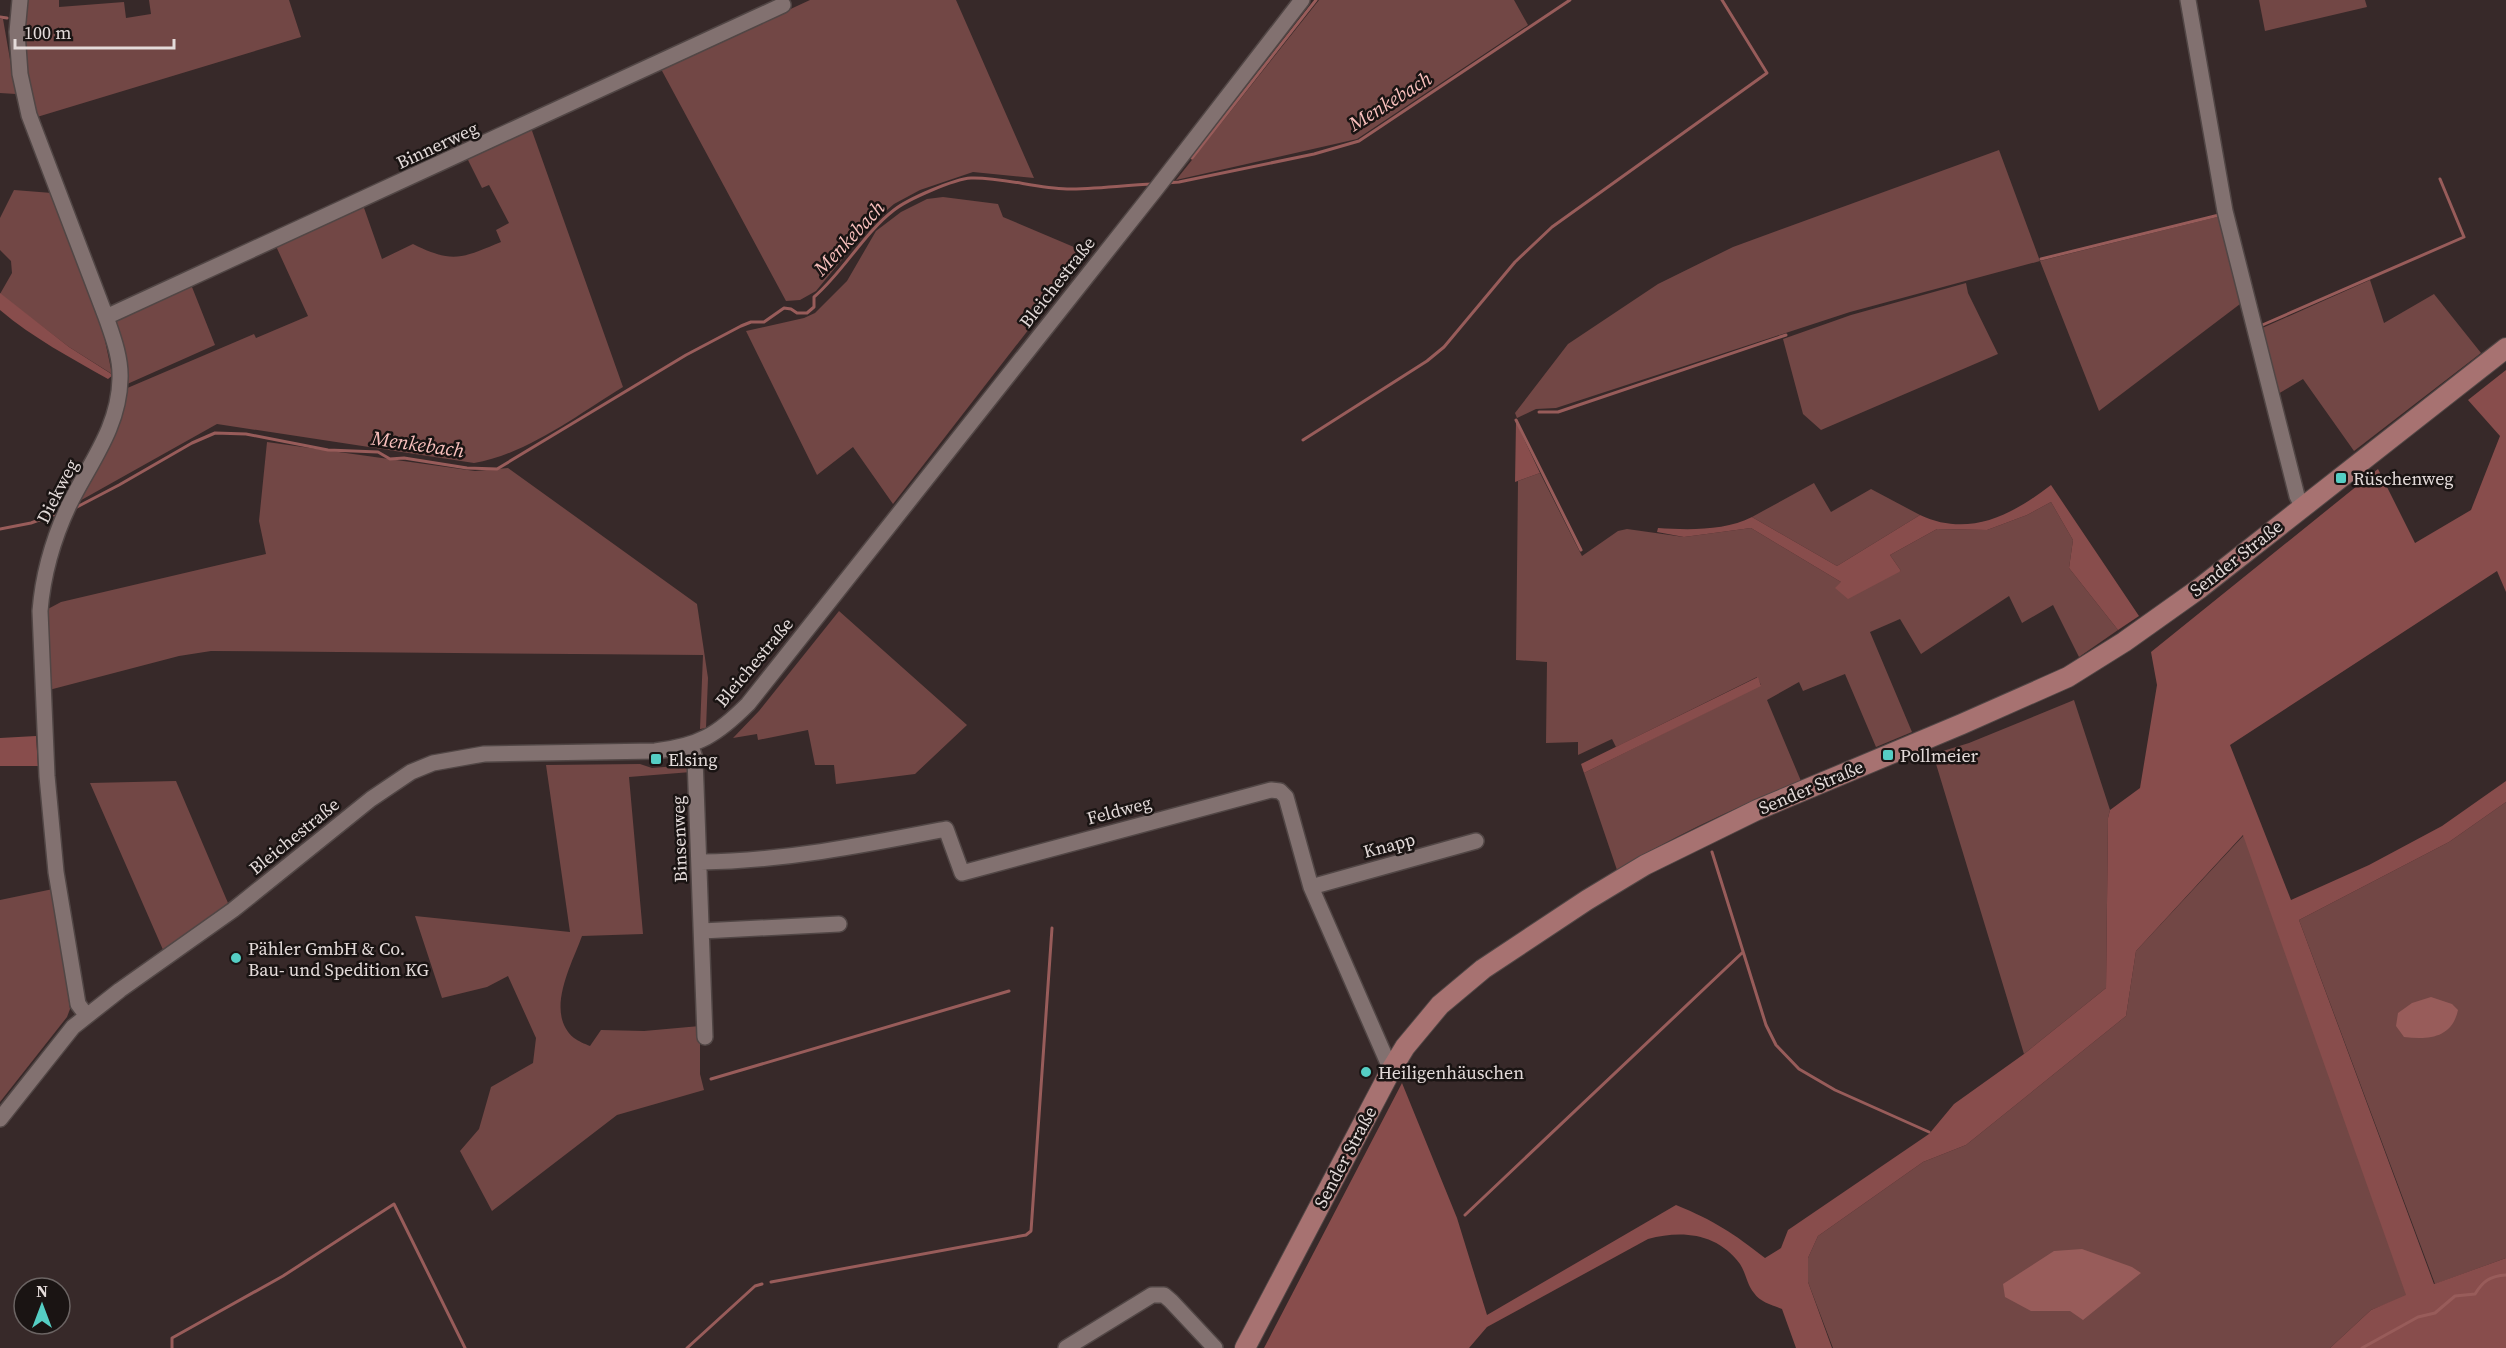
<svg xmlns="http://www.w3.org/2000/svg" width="2506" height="1348" font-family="'Source Serif 4',serif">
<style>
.green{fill:#724745}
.forest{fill:#884d4c}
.water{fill:#985c5a}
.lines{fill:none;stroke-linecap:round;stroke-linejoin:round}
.stream{stroke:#985c5a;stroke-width:3}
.minor-casing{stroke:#514645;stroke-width:18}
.major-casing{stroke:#514645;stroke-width:22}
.minor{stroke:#827170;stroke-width:15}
.major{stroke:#a77271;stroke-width:20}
.poi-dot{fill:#55cec4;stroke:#1a1413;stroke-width:2}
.labels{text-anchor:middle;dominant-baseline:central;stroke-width:5;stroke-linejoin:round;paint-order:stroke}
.street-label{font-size:18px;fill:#e4dbda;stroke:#1a1413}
.poi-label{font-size:18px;fill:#e4dbda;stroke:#1a1413;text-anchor:start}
.water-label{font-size:20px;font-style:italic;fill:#f9c0bd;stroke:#1a1413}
</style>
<rect width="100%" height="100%" fill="#372929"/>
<path class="green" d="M25 0H59V7L124 2 126 18 151 14 149 0H289L301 37 37 117 24 74Z
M810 0H956L1034 178 973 172 920 190 894 204 873 222 816 291 800 300 786 301 661 69Z
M1319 0H1514L1528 25 1357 139 1176 180Z
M2259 0H2365L2367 7 2265 31Z
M0 19H3L16 94 0 93Z
M531 128 623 387C579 414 525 455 474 463L217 424 76 503 112 441 122 410 125 389 254 334 256 338 308 316 275 244 363 205 382 259 413 244C453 264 462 258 501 242L496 230 509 223 489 185 482 188 467 158Z
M1999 150 2040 261 2221 216 2244 301 2099 411 2040 261 1850 312 1556 408 1536 409 1517 418 1515 413 1568 344 1658 284 1733 247Z
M14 190 52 193 102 326 112 374 69 347 0 294 12 273 11 261 0 250V218Z
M943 197 998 204 1003 217 1088 253 893 504 853 447 817 475 746 331 804 318 815 313 847 281 876 231 901 212 927 199Z
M2370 280 2384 323 2434 294 2481 353 2354 451 2303 379 2278 394 2260 329Z
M190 282 215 345 125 385 114 324 117 315Z
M1966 283 1968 293 1998 354 1821 430 1803 414 1783 339 1851 315Z
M267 442 475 471 508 468 697 604 708 678 706 728 700 729 703 655 211 651 179 656 49 690 46 610 61 602 266 554 259 521Z
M1540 473 1582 556 1618 531 1627 529 1684 537 1751 528 1841 582 1901 571 1890 555 1937 529 1987 530 2027 515 2051 502 2073 540 2069 568 2118 630 2079 657 2053 605 2022 623 2009 596 1921 654 1900 619 1870 632 1912 732 1876 747 1845 674 1803 691 1799 682 1767 700 1801 781C1737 806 1676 835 1617 870L1584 773 1761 685 1757 677 1616 747 1612 739 1578 755V742L1546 743 1547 662 1516 660 1518 481Z
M1814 483 1831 512 1871 489 1920 515 1837 566 1752 517Z
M839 611 967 725 915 774 836 784 834 765H815L808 730 758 740 757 734 733 738 759 711Z
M2074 700 2110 810 2108 818 2106 988 2024 1054 1933 754 1969 743Z
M640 764 652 768 688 765 691 772 629 777 643 934 582 936C572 964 544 1013 574 1038 578 1041 585 1044 590 1046L601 1030 644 1031 700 1026V1074L704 1090 617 1115 492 1211 460 1151 479 1129 491 1087 533 1063 536 1038 508 976 487 987 442 998 415 916 570 932 546 765Z
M176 781 228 903 164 952 90 783Z
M2506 802V1258L2435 1284 2299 920 2449 842Z
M2244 835 2407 1296 2371 1310 2330 1348H1833L1808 1282V1258L1818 1236 1923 1162 1966 1145 2126 1016 2136 951Z
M53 889 70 1009 67 1017 0 1102V900Z"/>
<path class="forest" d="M0 293 69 347 113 375 108 379C71 358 33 338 0 310Z
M2506 370V592L2497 571 2230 745 2291 900 2369 865 2442 826 2506 781V802L2449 842 2299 920 2434 1284 2506 1258V1348H2330L2371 1310 2406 1295 2243 835 2136 951 2126 1016 1966 1145 1923 1162 1818 1236 1808 1258V1282L1832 1348H1796L1782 1309C1772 1305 1760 1302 1754 1293 1747 1285 1746 1273 1740 1264 1717 1233 1682 1230 1648 1239L1487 1327 1469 1348H1264L1402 1083 1457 1218 1487 1315 1676 1205C1715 1221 1733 1233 1765 1258L1781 1248 1788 1230 1929 1134 1954 1104 2024 1054 2106 988 2108 818 2110 810 2140 788 2157 685 2151 652 2378 469 2415 543 2471 510 2500 436 2468 400Z
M1516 422 1540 473 1515 482Z
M2051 485 2139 616 2118 630 2069 568 2073 540 2051 502 2027 515 1987 530 1937 529 1890 555 1901 571 1848 599 1835 588 1841 582 1751 528 1684 537 1657 532 1658 528C1687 530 1725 531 1752 517L1837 566 1920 515C1969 538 2012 515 2051 485Z
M1758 677 1761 686 1584 773 1581 764Z
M36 736 38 766H0V738Z"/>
<path class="water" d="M2431 997 2452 1004 2458 1010C2452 1038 2429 1040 2404 1037L2396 1026 2398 1013 2412 1003Z
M2082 1249 2132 1267 2141 1273 2083 1320 2070 1311H2031L2005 1297 2003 1284 2054 1251Z"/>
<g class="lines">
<path class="stream" d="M0 17 7 18
M1192 158 1316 0
M1166 183 1179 182 1314 154 1359 141 1570 0
M2041 259 2219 215
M2260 326 2464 237 2440 179
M1539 412H1558L1786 335
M1516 420 1581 550
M1303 440 1427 361 1444 347 1515 262 1552 227 1767 73 1722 0
M73 509 119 485 192 443 215 433 246 434 328 450 378 452 390 459 404 458 467 468 497 469 686 355 741 326 751 322H764L784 308 791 309 797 313H807L814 307V297C844 271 863 234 894 210 908 199 954 179 971 178 1002 177 1035 188 1067 189 1096 189 1125 185 1154 184
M0 529 31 523 58 513
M1712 852 1766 1025 1776 1045 1799 1069 1835 1090 1929 1132
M711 1079 1009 991
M1465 1215 1743 952
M771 1282 1026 1235 1031 1231 1052 928
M172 1348V1338L283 1276 394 1204 465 1348
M687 1348 755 1286 762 1284
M2362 1348 2418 1317 2435 1313 2455 1296 2475 1294C2483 1281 2490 1276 2506 1275"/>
<defs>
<path id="minor" d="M20 0 17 32 20 74 29 115 106 317C113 337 121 358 120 379 119 428 89 464 69 505 53 539 43 574 40 611L47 776 56 872 78 1004 87 1016
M2188 0 2225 211 2297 496 2302 506
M106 317 783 5
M691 746 695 758 705 1037
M701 862C784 861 864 845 946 829L962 873 1271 790 1280 791 1286 797 1311 887 1391 1070
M1311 887 1476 841
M702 931 839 924
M0 1119 73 1027 120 990 233 910 371 799 411 772 433 763 484 754 655 751C699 746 717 735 748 704L1156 189 1302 0
M1066 1348 1152 1295H1164L1171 1301 1215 1348"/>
<path id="major" d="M1245 1348 1391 1070 1405 1047 1440 1005 1483 969 1587 900 1645 865 1757 810 1962 724 2068 677 2124 642 2200 588 2506 348"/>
</defs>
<use href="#minor" class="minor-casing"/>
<use href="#major" class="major-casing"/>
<use href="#minor" class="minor"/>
<use href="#major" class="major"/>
</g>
<g class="poi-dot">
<rect x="2335" y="472" width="12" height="12" rx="3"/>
<rect x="1882" y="749" width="12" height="12" rx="3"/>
<rect x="650" y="753" width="12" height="12" rx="3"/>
<circle cx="236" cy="958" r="6"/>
<circle cx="1366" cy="1072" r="6"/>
</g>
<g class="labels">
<g class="street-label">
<text transform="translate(437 145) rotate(-25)">Binnerweg</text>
<text transform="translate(1057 282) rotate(-52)">Bleichestraße</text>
<text transform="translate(57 491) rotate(-63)">Diekweg</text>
<text transform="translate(2236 558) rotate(-38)">Sender Straße</text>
<text transform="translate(754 662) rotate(-50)">Bleichestraße</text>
<text transform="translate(1811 787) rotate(-23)">Sender Straße</text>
<text transform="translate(1119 810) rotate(-15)">Feldweg</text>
<text transform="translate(294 836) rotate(-39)">Bleichestraße</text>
<text transform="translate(679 839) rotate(-92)">Binsenweg</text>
<text transform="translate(1389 845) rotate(-15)">Knapp</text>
<text transform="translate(1345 1157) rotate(-62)">Sender Straße</text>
</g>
<g class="poi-label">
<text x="2353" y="478">Rüschenweg</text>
<text x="1900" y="755">Pollmeier</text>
<text x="668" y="759">Elsing</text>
<text x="248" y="948">Pähler GmbH &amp; Co.<tspan x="248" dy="21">Bau- und Spedition KG</tspan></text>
<text x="1378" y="1072">Heiligenhäuschen</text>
</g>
<g class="water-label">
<text transform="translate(1390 101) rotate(-32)">Menkebach</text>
<text transform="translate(849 238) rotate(-47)">Menkebach</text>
<text transform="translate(418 444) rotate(8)">Menkebach</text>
</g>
</g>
<g transform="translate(42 1306)"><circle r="28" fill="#1a1413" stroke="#6b6463" stroke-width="1.5"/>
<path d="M0-4.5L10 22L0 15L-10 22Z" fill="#55cec4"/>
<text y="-9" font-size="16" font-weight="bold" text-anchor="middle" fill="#e4dbda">N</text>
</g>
<path d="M15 39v9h159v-9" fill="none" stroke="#e4dbda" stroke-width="3"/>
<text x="24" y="39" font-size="18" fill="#e4dbda" stroke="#1a1413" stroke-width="4.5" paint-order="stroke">100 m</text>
</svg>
